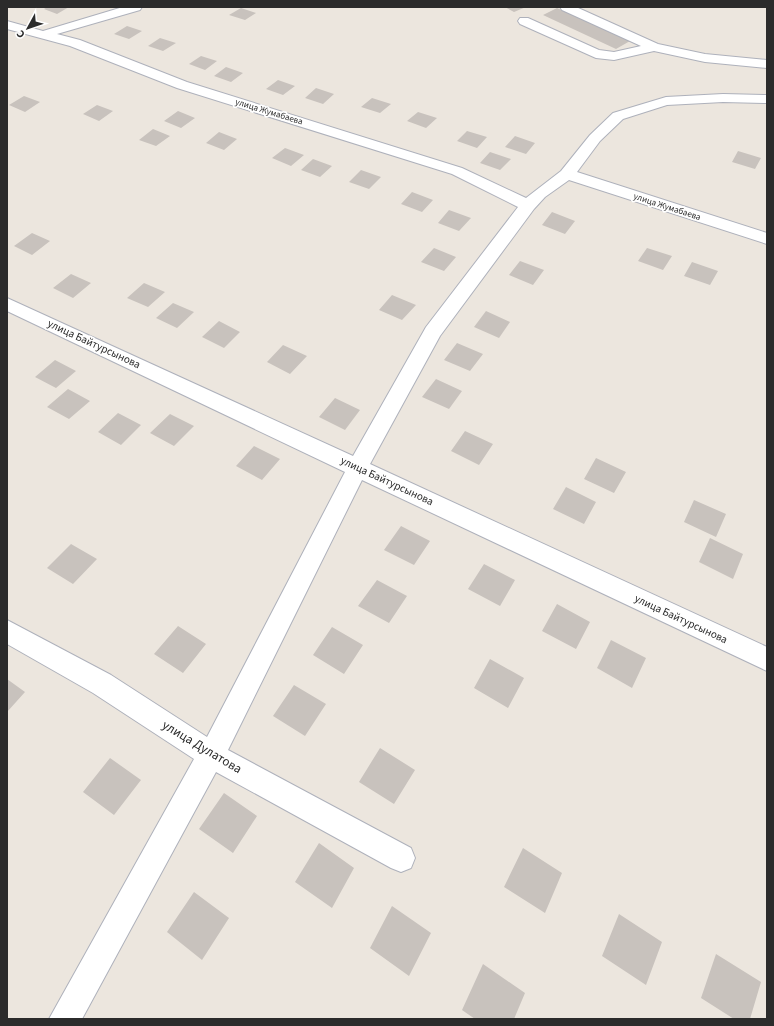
<svg xmlns="http://www.w3.org/2000/svg" width="774" height="1026" font-family="'Source Sans 3',sans-serif">
<style>
.building{fill:#c8c2bd}
.lines{fill:none;stroke-linecap:round;stroke-linejoin:round}
.minor-casing{stroke:#aeb1bb;stroke-width:2}
.minor{fill:#fff;fill-rule:evenodd}
.labels{text-anchor:middle;dominant-baseline:central;stroke-width:3.5;stroke-linejoin:round;paint-order:stroke}
.far-street-label{font-size:9px;fill:#2b2b2b;stroke:#fff}
.street-label{font-size:11px;fill:#2b2b2b;stroke:#fff}
.near-street-label{font-size:13px;fill:#2b2b2b;stroke:#fff}
</style>
<rect width="100%" height="100%" fill="#ece6de"/>
<path class="building" d="M47 7H69L57 14 44 9Z
M505 7H526L514 12Z
M241 8 256 13 245 20 229 15Z
M557 8 630 41 616 49 543 15Z
M127 26 142 31 129 39 114 34Z
M160 38 176 43 163 51 148 46Z
M201 56 217 61 205 70 189 64Z
M226 67 243 73 231 82 214 76Z
M278 80 295 86 283 95 266 89Z
M316 88 334 94 323 104 305 98Z
M24 96 40 102 25 112 9 105Z
M372 98 391 104 380 113 361 107Z
M97 105 113 111 99 121 83 114Z
M178 111 195 118 181 128 164 121Z
M418 112 437 118 426 128 407 121Z
M153 129 170 136 156 146 139 140Z
M467 131 487 137 477 148 457 141Z
M219 132 237 139 224 150 206 143Z
M515 136 535 143 526 154 505 147Z
M285 148 304 155 291 166 272 158Z
M738 151 761 158 755 169 732 162Z
M490 152 511 159 500 170 480 163Z
M313 159 332 166 320 177 301 170Z
M361 170 381 177 369 189 349 182Z
M412 192 433 200 422 212 401 204Z
M449 210 471 218 459 231 438 223Z
M552 212 575 221 565 234 542 225Z
M32 233 50 241 32 255 14 246Z
M434 248 456 257 444 271 421 262Z
M647 248 672 256 663 270 638 261Z
M520 261 544 270 533 285 509 275Z
M692 262 718 271 710 285 684 276Z
M71 274 91 283 73 298 53 288Z
M144 283 165 292 148 307 127 298Z
M392 295 416 305 402 320 379 310Z
M173 303 194 312 177 328 156 318Z
M486 311 510 322 499 338 474 327Z
M219 321 240 332 224 348 202 337Z
M457 343 483 354 470 371 444 360Z
M283 345 307 356 290 374 267 362Z
M55 360 76 371 56 388 35 377Z
M436 379 462 391 449 409 422 397Z
M68 389 90 401 69 419 47 407Z
M335 398 360 410 345 430 319 417Z
M118 413 141 425 121 445 98 432Z
M170 414 194 426 174 446 150 433Z
M465 431 493 444 479 465 451 451Z
M254 446 280 459 262 480 236 466Z
M596 458 626 472 614 493 584 479Z
M566 487 596 502 584 524 553 509Z
M694 500 726 514 716 537 684 522Z
M401 526 430 541 414 565 384 550Z
M710 538 743 554 733 579 699 562Z
M71 544 97 559 73 584 47 568Z
M484 564 515 580 500 606 468 589Z
M377 580 407 596 389 623 358 606Z
M557 604 590 622 576 649 542 631Z
M178 626 206 644 183 673 154 654Z
M332 627 363 645 344 674 313 655Z
M611 640 646 658 632 688 597 668Z
M490 659 524 678 508 708 474 688Z
M7 679 25 692 7 712Z
M294 685 326 704 305 736 273 716Z
M380 748 415 770 394 804 359 782Z
M110 758 141 780 114 815 83 792Z
M224 793 257 816 233 853 199 829Z
M319 843 354 868 332 908 295 882Z
M523 848 562 873 545 913 504 887Z
M194 892 229 918 202 960 167 932Z
M392 906 431 933 409 976 370 948Z
M619 914 662 942 646 985 602 956Z
M716 954 761 982 750 1019H734L701 998Z
M483 964 525 993 514 1019H475L462 1010Z"/>
<g class="lines">
<defs>
<path id="minor" d="M123 7H142L140 10 57 34 80 40 187 82 462 168 526 198 561 171 590 135 613 113 666 97 723 94 767 95V103L723 102 667 105 623 119 600 141 577 172 767 233V244L569 180 545 197 534 209 440 336 370 464 767 647V671L362 480 228 750 411 848 415 858 411 868 401 872 391 868 216 772 82 1019H49L194 759 93 693 7 644V620L111 675 207 737 345 472 7 311V298L353 456 426 327 518 207 452 174 177 88 70 46 7 29V21L43 31Z
M560 7H576L658 44 705 54 767 60V68L705 62 654 51 614 60 596 58 520 24 518 21 520 18H528L599 50 614 52 641 46 562 10Z"/>
</defs>
<use href="#minor" class="minor-casing"/>
<use href="#minor" class="minor"/>
</g>
<g class="labels">
<g class="far-street-label">
<text transform="translate(269 112) rotate(17)">улица Жумабаева</text>
<text transform="translate(667 207) rotate(18)">улица Жумабаева</text>
</g>
<g class="street-label">
<text transform="translate(94 344) rotate(25)">улица Байтурсынова</text>
<text transform="translate(387 481) rotate(25)">улица Байтурсынова</text>
<text transform="translate(681 619) rotate(25)">улица Байтурсынова</text>
</g>
<g class="near-street-label">
<text transform="translate(202 747) rotate(31)">улица Дулатова</text>
</g>
</g>
<rect width="774" height="1026" fill="none" stroke="#2b2b2b" stroke-width="16"/>
<g transform="translate(28 28) rotate(230)" stroke="#ffffff" stroke-width="3" paint-order="stroke">
<path d="M0-3L7 15L0 10L-7 15Z" fill="#2b2b2b"/>
<text y="-6" font-size="11" font-weight="bold" text-anchor="middle" fill="#2b2b2b">С</text>
</g>
</svg>
